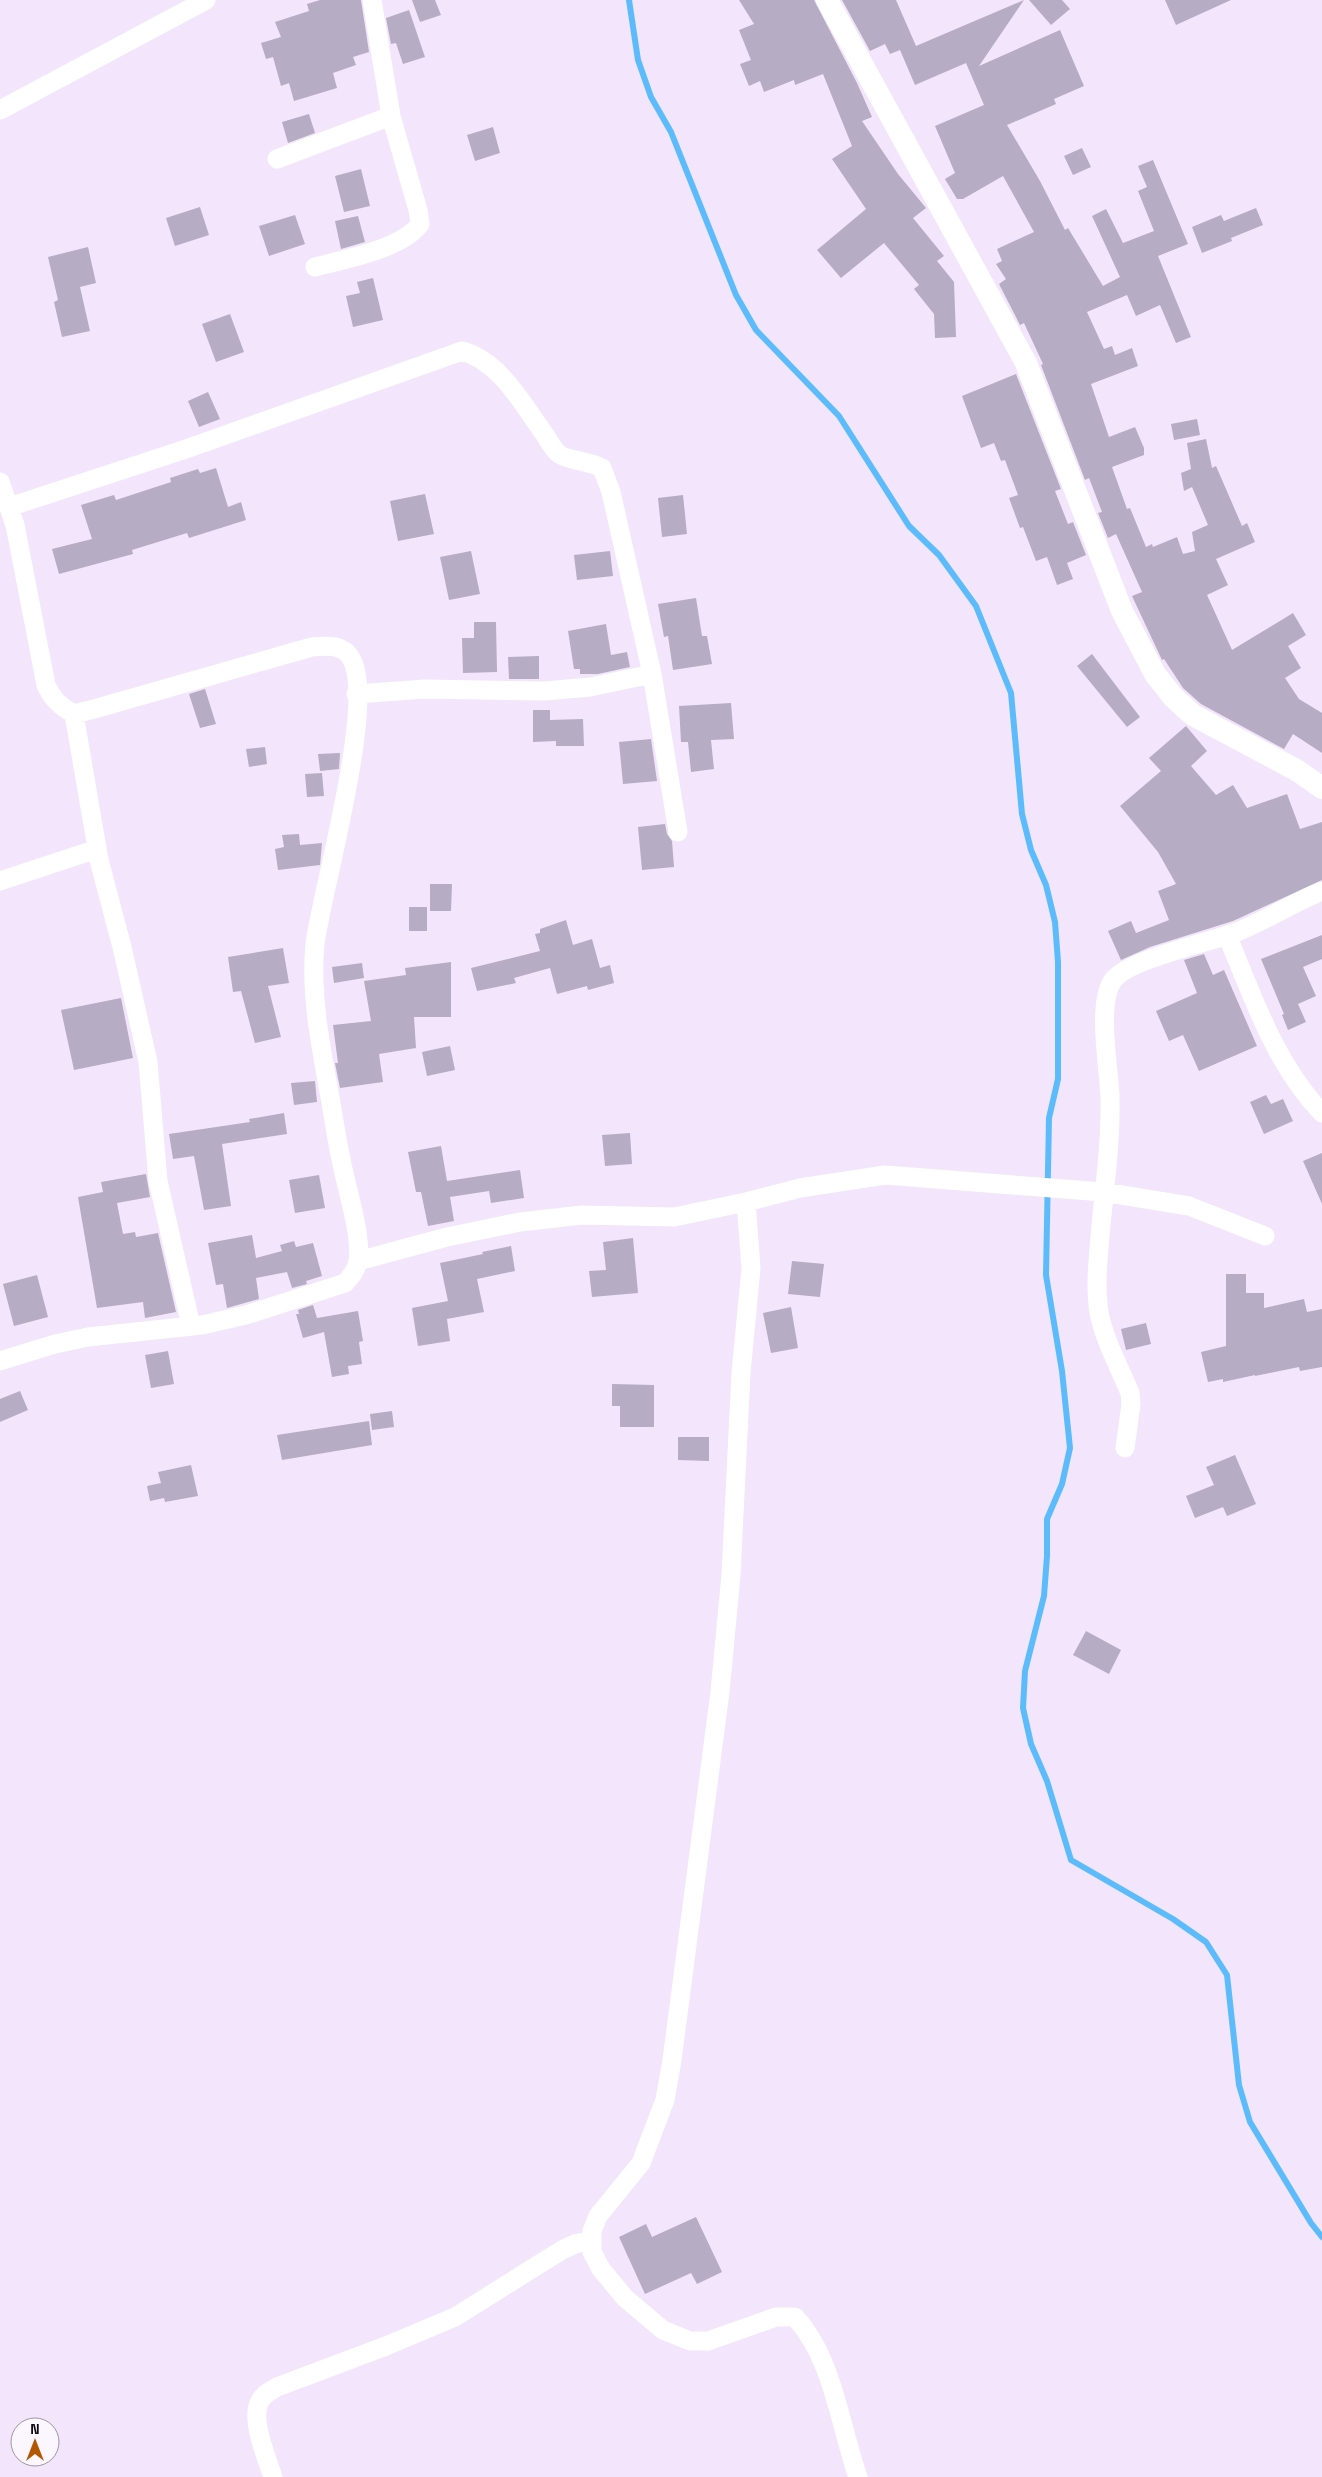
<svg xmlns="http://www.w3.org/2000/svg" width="1322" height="2477" font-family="'Space Grotesk',sans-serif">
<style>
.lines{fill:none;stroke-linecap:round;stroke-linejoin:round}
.stream{stroke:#5cbcfb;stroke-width:6}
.building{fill:#b6acc3}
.minor{stroke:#fff;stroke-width:19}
.tertiary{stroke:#fff;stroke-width:22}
</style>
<rect width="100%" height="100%" fill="#f3e5fc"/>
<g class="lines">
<path class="stream" d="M629 0 638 60 651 97 671 132 736 295 756 330 839 416 909 526 939 555 976 606 1011 693 1022 814 1031 850 1046 885 1055 922 1058 962V1079L1049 1118 1046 1275 1062 1371 1070 1448 1062 1484 1047 1519V1556L1044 1596 1025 1671 1023 1708 1031 1744 1047 1781 1071 1860 1173 1919 1206 1942 1227 1975 1239 2085 1250 2122 1311 2223 1322 2237"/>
</g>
<path class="building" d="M320 0H361L369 52 353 57 356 65 333 73 337 88 294 101 289 83 281 86 273 57 266 59 261 43 281 37 275 22 309 11 307 4Z
M412 0H435L441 15 420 22Z
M739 0H814L857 83 872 117 862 121 898 174 926 208 913 218 944 256 937 261 954 282 956 337 935 338 934 314 914 289 919 285 884 243 841 278 817 250 866 209 832 159 852 146 823 74 795 85 794 80 764 92 760 81 749 86 740 64 751 60 739 30 754 24Z
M842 0H896L916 46 1024 0 979 66 1060 30 1084 86 1054 99 1056 104 1007 125 1040 181 1065 230 1068 228 1103 286 1120 277 1092 216 1106 209 1123 243 1154 231 1138 191 1147 187 1138 166 1153 160 1188 244 1158 256 1191 337 1176 343 1160 305 1136 316 1127 295 1087 312 1104 349 1112 346 1115 355 1132 348 1138 366 1091 384 1109 437 1135 427 1144 448V455L1112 467 1127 509 1130 508 1146 547 1152 544 1153 547 1177 537 1183 554 1195 551 1192 532 1208 525 1192 487 1184 491 1181 473 1191 469 1187 443 1206 439 1212 468 1216 466 1242 526 1247 523 1255 542 1216 559 1228 585 1207 595 1232 650 1293 613 1306 635 1288 646 1301 668 1285 678 1299 699 1322 713V753L1293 734 1284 749 1201 704 1183 688 1164 659 1162 660 1132 596 1142 592 1116 534 1108 538 1098 513 1102 512 1089 478 1085 480 1041 365 1043 364 1024 323 1020 325 999 284 1006 279 996 264 1002 261 997 249 1034 232 1003 176 963 199H957L945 179 955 173 935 126 984 105 966 63 915 85 900 50 890 54 885 44 870 51Z
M1029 0H1062L1070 9 1051 25Z
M1165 0H1231L1176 25Z
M409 10 425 57 403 64 396 43 391 44 386 18Z
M309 114 315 133 288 143 282 122Z
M493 127 500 153 475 161 467 135Z
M1082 148 1091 167 1073 175 1064 156Z
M361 169 370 206 344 212 335 176Z
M200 207 209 235 175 246 166 218Z
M1256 208 1263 225 1231 238 1232 241 1202 253 1192 227 1221 215 1224 221Z
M295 215 305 244 269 256 259 226Z
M358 216 365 242 341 249 335 221Z
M88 247 96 283 80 287 90 331 62 337 54 302 58 300 48 257Z
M373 278 383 320 353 327 346 296 360 293 357 282Z
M230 314 244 352 216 362 202 324Z
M1016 374 1061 489 1055 491 1068 524 1073 522 1086 555 1067 563 1073 579 1057 585 1047 557 1036 561 1023 527 1020 528 1009 498 1018 495 1005 460 1001 461 994 443 981 448 962 396Z
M208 392 220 419 199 427 188 401Z
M1197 419 1200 435 1174 440 1171 424Z
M216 468 228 507 241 502 246 520 189 538 187 533 132 550 133 554 59 574 52 549 92 539 81 505 114 495 116 500 171 482 170 478 198 469 200 473Z
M425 494 434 534 398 541 390 501Z
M683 495 687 534 662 537 658 498Z
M471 551 480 594 449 600 440 557Z
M610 551 613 576 577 580 574 555Z
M696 598 702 636H707L712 664 673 670 668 636 664 637 658 604Z
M474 622H496L497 672 463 673 462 638H474Z
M606 624 611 655 627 652 630 667 598 674H580V669H574L568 631Z
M1092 654 1140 717 1127 727 1077 666Z
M539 656V679H509L508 657Z
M205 689 216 724 200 728 189 694Z
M731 703 734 739 711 740 714 769 691 772 688 742H681L679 706Z
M533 710H550V720L583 719 584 746H556V741L533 742Z
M1186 726 1207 751 1191 766 1216 795 1233 785 1247 808 1287 794 1300 829 1322 822V880L1233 921 1150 947 1121 960 1108 931 1131 921 1136 933 1169 920 1158 891 1176 884 1158 852 1120 806 1161 771 1149 758Z
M651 739 657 781 623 784 619 742Z
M265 747 267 764 249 767 246 749Z
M340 753 339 769 320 771 318 754Z
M322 773 324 796 307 797 305 774Z
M665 824 667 834 672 841 674 867 642 870 638 827Z
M299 834 300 845 322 843 320 865 278 870 275 849 284 847 282 835Z
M430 884H452L451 911H430Z
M409 907H427V931H409Z
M566 920 573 945 592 939 600 968 610 965 614 983 588 990 587 986 557 994 550 968 514 978 516 983 477 991 471 968 540 951 535 934 540 933V929Z
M1322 935V959L1303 967 1316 996 1298 1004 1306 1022 1288 1030 1282 1015 1284 1014 1261 959Z
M283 948 289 983 268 986 281 1037 255 1043 241 991 233 992 228 957Z
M1204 954 1213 975 1224 970 1257 1046 1199 1071 1183 1035 1169 1041 1156 1011 1197 993 1184 960Z
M451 962V1017H414L416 1048 379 1054 383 1082 340 1088 335 1063H338L333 1025 371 1021 364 981 406 975 405 968Z
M362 963 364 978 334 983 332 967Z
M121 998 133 1058 74 1070 61 1010Z
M450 1046 455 1070 427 1076 422 1052Z
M315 1081 317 1102 294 1105 291 1083Z
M1266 1095 1271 1104 1283 1099 1293 1121 1264 1134 1250 1102Z
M284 1113 287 1134 222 1144 231 1206 204 1210 194 1156 173 1159 169 1134 250 1122 249 1119Z
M630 1133 632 1164 605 1166 602 1135Z
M441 1146 447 1181 520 1170 524 1198 491 1203 489 1191 450 1197 454 1221 428 1226 421 1192H416L408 1152Z
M1322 1153V1204L1303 1161Z
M146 1174 150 1197 117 1203 123 1234 135 1232 136 1237 158 1233 176 1312 145 1318 143 1302 97 1308 78 1197 103 1192 101 1182Z
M319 1175 325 1208 295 1213 289 1180Z
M252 1235 256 1258 282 1251 280 1245 294 1241 296 1247 313 1243 322 1276 306 1281 307 1284 292 1288 287 1272 256 1278 259 1299 227 1308 223 1284 216 1285 208 1243Z
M633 1238 638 1293 592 1297 589 1271 606 1270 603 1242Z
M511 1246 515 1271 477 1279 484 1312 447 1319 450 1341 418 1346 412 1308 448 1301 440 1263 483 1254 482 1252Z
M792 1261 824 1264 820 1297 788 1294Z
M1226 1274H1246V1293H1264V1308L1304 1299 1307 1312 1322 1309V1367L1300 1371 1299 1367 1255 1376V1375L1223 1382V1379L1208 1382 1201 1352 1226 1346Z
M37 1275 48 1317 14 1326 3 1284Z
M313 1305 317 1318 358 1311 363 1341 359 1342 362 1364 348 1366 349 1374 332 1377 324 1332 303 1338 296 1314H299L298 1310Z
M791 1307 798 1348 771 1353 763 1313Z
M1146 1323 1151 1344 1126 1350 1121 1329Z
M168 1351 174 1384 151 1388 145 1355Z
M612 1384 654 1385V1427H620V1406H612Z
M20 1391 28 1410 0 1422V1399Z
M392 1411 394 1427 372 1430 370 1414Z
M369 1421 372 1445 282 1460 277 1435Z
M678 1437H709V1461L678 1460Z
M1235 1455 1256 1504 1227 1516 1223 1507 1195 1518 1186 1496 1214 1485 1206 1467Z
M191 1465 198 1496 165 1502 164 1498 150 1501 147 1486 161 1483 158 1472Z
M1086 1631 1121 1650 1109 1674 1073 1655Z
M696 2217 722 2272 697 2284 691 2273 645 2294 619 2237 646 2224 652 2237Z"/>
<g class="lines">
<path class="minor" d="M0 110 206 0
M277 159 391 116
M315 267C345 259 402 249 420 224L418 210 391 116 372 0
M0 482 15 525 46 685C53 700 60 706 74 714L94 709 312 647C324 646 339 644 348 654 381 690 321 892 315 944 310 994 321 1048 330 1097 334 1120 337 1142 342 1164 347 1190 362 1236 358 1261 356 1271 351 1276 345 1283L246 1315 202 1325 88 1337 55 1344 0 1361
M9 507 186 449 462 351C500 361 523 405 545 435 549 441 553 449 559 454 566 460 590 461 602 468L611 492 652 674 678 832
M356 694 425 689 545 691 590 687 652 674
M74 714 99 860 122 947 148 1062 158 1181 191 1326
M0 881 97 849
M1227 935C1253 997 1275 1064 1322 1113
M746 1202 800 1188 885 1175 1103 1192 1189 1206 1265 1236
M358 1261 447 1237 520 1222 582 1215 674 1217 746 1202 751 1268 741 1373 731 1575 720 1692 672 2060 665 2100 641 2163 598 2216 592 2231V2252L601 2269 625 2298 663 2330 690 2341H708L776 2317H795C833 2358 840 2426 858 2477
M1125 1448 1131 1404 1130 1393C1119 1366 1104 1340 1099 1312 1095 1287 1098 1261 1100 1236 1104 1190 1111 1144 1110 1097 1109 1069 1096 1000 1114 979 1131 959 1210 942 1237 932 1266 920 1293 903 1322 891
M273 2477C267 2459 251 2421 259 2403 262 2395 270 2391 277 2387L386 2346 455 2317 562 2250 575 2244 592 2240"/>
<path class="tertiary" d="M827 0 1026 363 1122 611 1155 674 1173 697 1193 715 1298 771 1322 788"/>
</g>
<g transform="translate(35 2442)"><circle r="24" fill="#fbf6ff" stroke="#9d98a0"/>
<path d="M0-4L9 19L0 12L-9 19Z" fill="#b45800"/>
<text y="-8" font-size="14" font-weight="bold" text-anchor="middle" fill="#0f0b12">N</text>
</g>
</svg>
